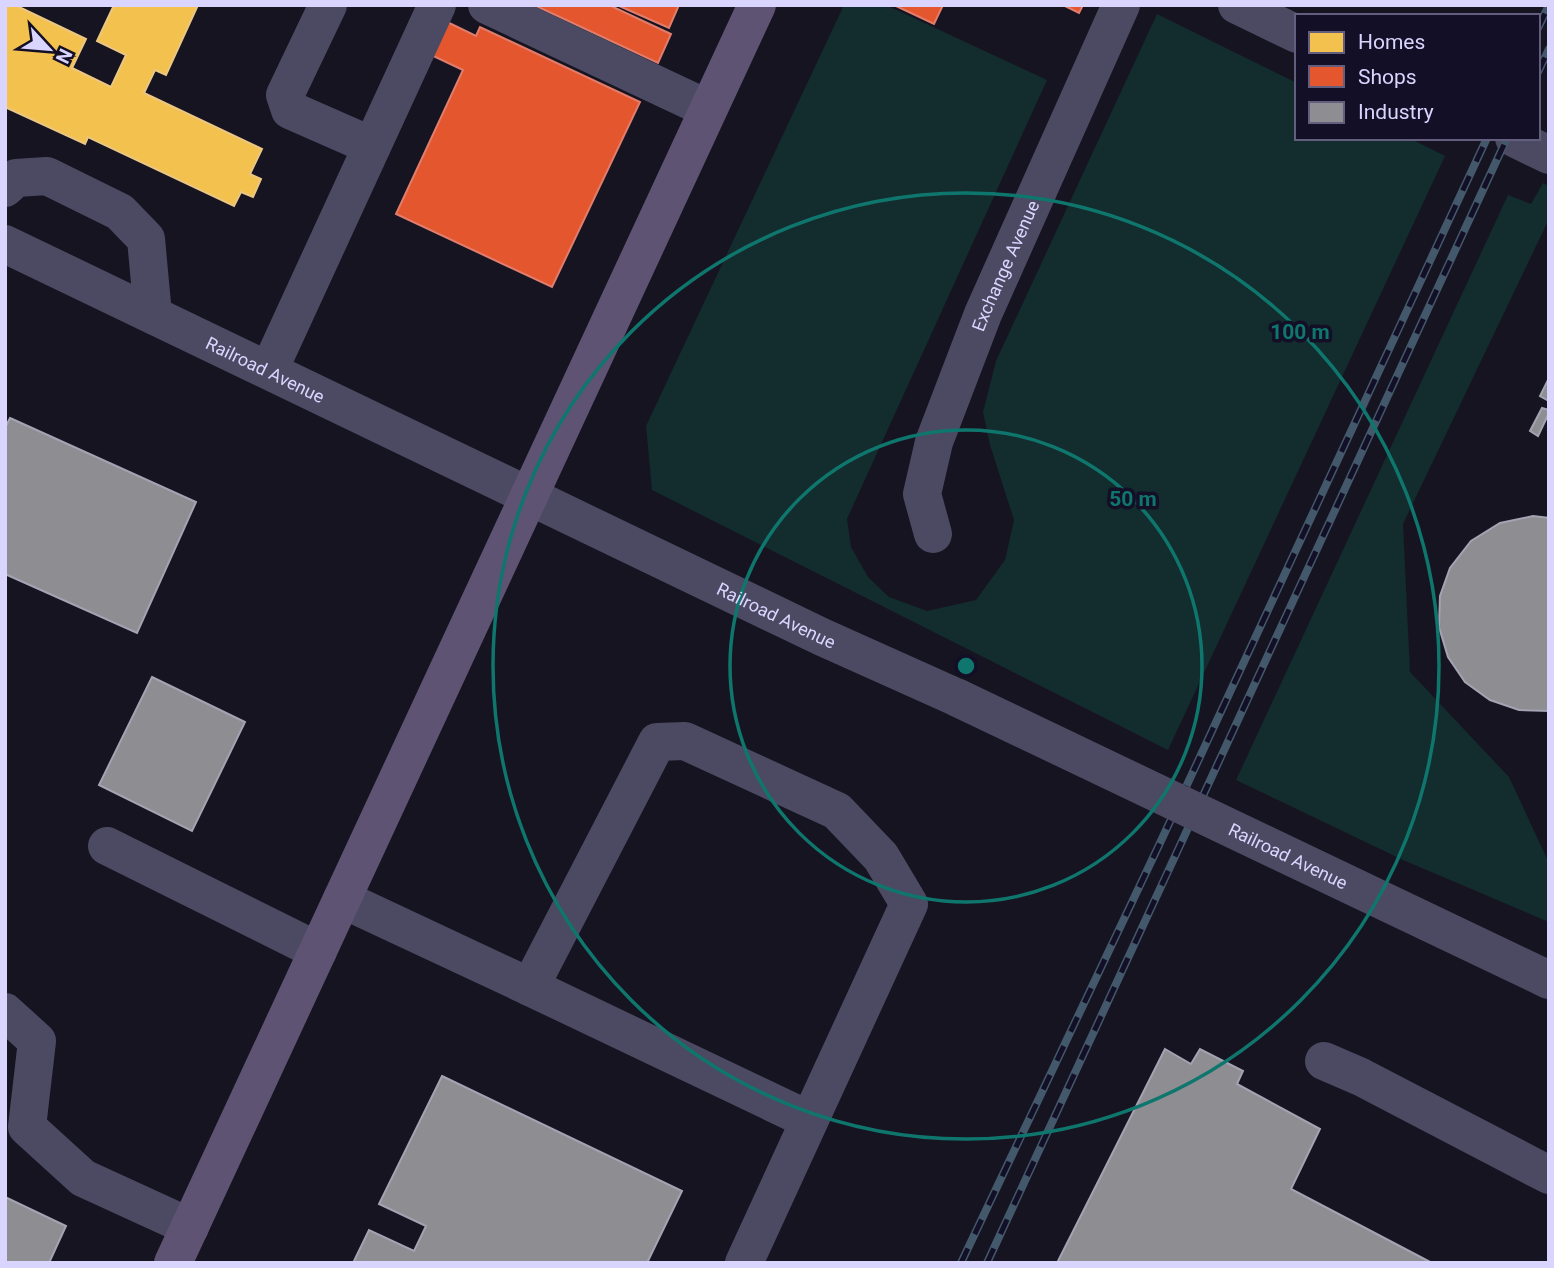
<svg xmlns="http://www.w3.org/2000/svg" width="1554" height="1268" font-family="Roboto,sans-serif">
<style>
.green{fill:#132c2d}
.homes{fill:#f2c14e;stroke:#ebc783;stroke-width:2}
.shops{fill:#e4572e;stroke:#e17d6d;stroke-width:2}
.industry{fill:#8d8d92;stroke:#a4a3b3;stroke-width:2}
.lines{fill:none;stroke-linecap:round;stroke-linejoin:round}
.minor{stroke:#4b4a62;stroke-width:38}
.major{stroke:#5e5373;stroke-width:38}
.rail-casing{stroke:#43596b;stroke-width:8}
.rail{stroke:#130f26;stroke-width:5;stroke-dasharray:16;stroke-linecap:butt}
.minor-bridge{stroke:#4b4a62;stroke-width:38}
.ring{fill:none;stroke:#0f766e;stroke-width:3.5}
.labels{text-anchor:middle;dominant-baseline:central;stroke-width:7;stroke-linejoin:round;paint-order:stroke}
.street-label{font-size:18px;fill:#dad5ff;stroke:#130f26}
.centre{fill:#0f766e;stroke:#130f26;stroke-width:3.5}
.ring-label{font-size:21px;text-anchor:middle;font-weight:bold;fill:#0f766e;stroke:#130f26;stroke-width:7;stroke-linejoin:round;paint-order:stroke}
</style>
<rect width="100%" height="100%" fill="#161421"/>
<path class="green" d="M844 5H886L1047 80 847 519 851 547 868 577 889 597 927 611 976 600 1005 560 1014 520 990 445 983 412 996 361 1157 14 1297 83V138H1409L1445 156 1168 750 652 490 646 426Z
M1543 183 1549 186V219L1403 524 1410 672 1509 777 1549 863V922L1403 860 1236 780 1508 195 1531 204Z"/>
<path class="homes" d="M7 5H15L86 39 72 68 111 87 126 55 97 41 114 5H198L166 75 155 70 144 93 262 149 250 174 261 179 253 197 241 192 234 206 88 137 85 144 5 107V10Z"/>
<path class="shops" d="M534 5H609L671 34 658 63Z
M617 5H679L669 28Z
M894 5H943L934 24Z
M1063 5H1083L1079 13Z
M443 20 476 36 480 27 640 102 552 287 396 214 463 70 427 53Z"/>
<path class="industry" d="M1549 378V401L1540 396Z
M1542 408 1549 410V413L1538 436 1530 431Z
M10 418 196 502 137 633 5 574V428Z
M1533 516 1549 518V711L1519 710 1490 700 1465 682 1448 657 1439 627 1440 596 1450 568 1471 541 1500 523Z
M152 677 245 722 192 831 99 785Z
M1165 1049 1191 1064 1200 1049 1243 1071 1237 1084 1320 1129 1291 1189 1432 1263H1057Z
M442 1076 682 1191 647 1263H353L369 1230 414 1251 426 1226 379 1204Z
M5 1197 66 1226 49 1263H5Z"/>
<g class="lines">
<g class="minor">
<path d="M328 5 285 95 290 110 372 146"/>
<path d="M487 5 708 109"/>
<path d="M1237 5 1297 34"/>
<path d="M1514 138 1549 155"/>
<path d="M5 188 16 178 47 176 120 212 146 239 153 315"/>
<path id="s1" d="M5 244 822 637 958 698"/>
<path d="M269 370 437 5"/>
<path id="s2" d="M933 534 922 494 934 442 983 314 1121 5"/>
<path d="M107 846 318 951"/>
<path d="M342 899 530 987"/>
<path d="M5 1012 37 1041 27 1127 83 1178 190 1227"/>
<path d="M1324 1061 1361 1077 1549 1175"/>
<path d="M744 1263 909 904 881 857 837 811 685 741 657 742 530 987 809 1120"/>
</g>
<path class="major" d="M173 1263 757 5"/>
<defs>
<path id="rail" d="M1538 28 1549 5
M1538 72 1549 49
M961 1263 1160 843 1487 138
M987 1263 1507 138"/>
</defs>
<use href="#rail" class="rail-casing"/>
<use href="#rail" class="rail"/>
<path class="minor-bridge" id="s3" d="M958 698 1549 980"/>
</g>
<g class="ring">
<circle cx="966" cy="666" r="236"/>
<circle cx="966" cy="666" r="473"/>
</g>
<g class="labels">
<g class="street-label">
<text stroke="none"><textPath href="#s2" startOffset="285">Exchange Avenue</textPath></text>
<text stroke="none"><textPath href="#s1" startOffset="289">Railroad Avenue</textPath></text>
<text stroke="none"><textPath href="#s1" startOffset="856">Railroad Avenue</textPath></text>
<text stroke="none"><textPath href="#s3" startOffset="366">Railroad Avenue</textPath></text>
</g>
</g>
<circle cx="966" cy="666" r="10" class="centre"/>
<g class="ring-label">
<text x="1300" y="339">100 m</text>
<text x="1133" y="506">50 m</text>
</g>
<rect width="1554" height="1268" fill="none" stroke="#dad5ff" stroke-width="14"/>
<rect x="1295" y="14" width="245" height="126" fill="#130f26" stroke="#635e7d" stroke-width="2"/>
<rect x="1309" y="32" width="35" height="21" fill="#f2c14e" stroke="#635e7d" stroke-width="2"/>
<text x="1358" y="49" font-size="21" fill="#dad5ff">Homes</text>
<rect x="1309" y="66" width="35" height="21" fill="#e4572e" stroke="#635e7d" stroke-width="2"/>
<text x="1358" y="84" font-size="21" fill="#dad5ff">Shops</text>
<rect x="1309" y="102" width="35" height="21" fill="#8d8d92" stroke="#635e7d" stroke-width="2"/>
<text x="1358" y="119" font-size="21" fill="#dad5ff">Industry</text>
<g transform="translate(49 49) rotate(116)" stroke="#130f26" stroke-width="5" paint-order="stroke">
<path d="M0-5L12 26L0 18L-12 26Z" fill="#dad5ff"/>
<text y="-10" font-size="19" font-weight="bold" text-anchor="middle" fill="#dad5ff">N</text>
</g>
</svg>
